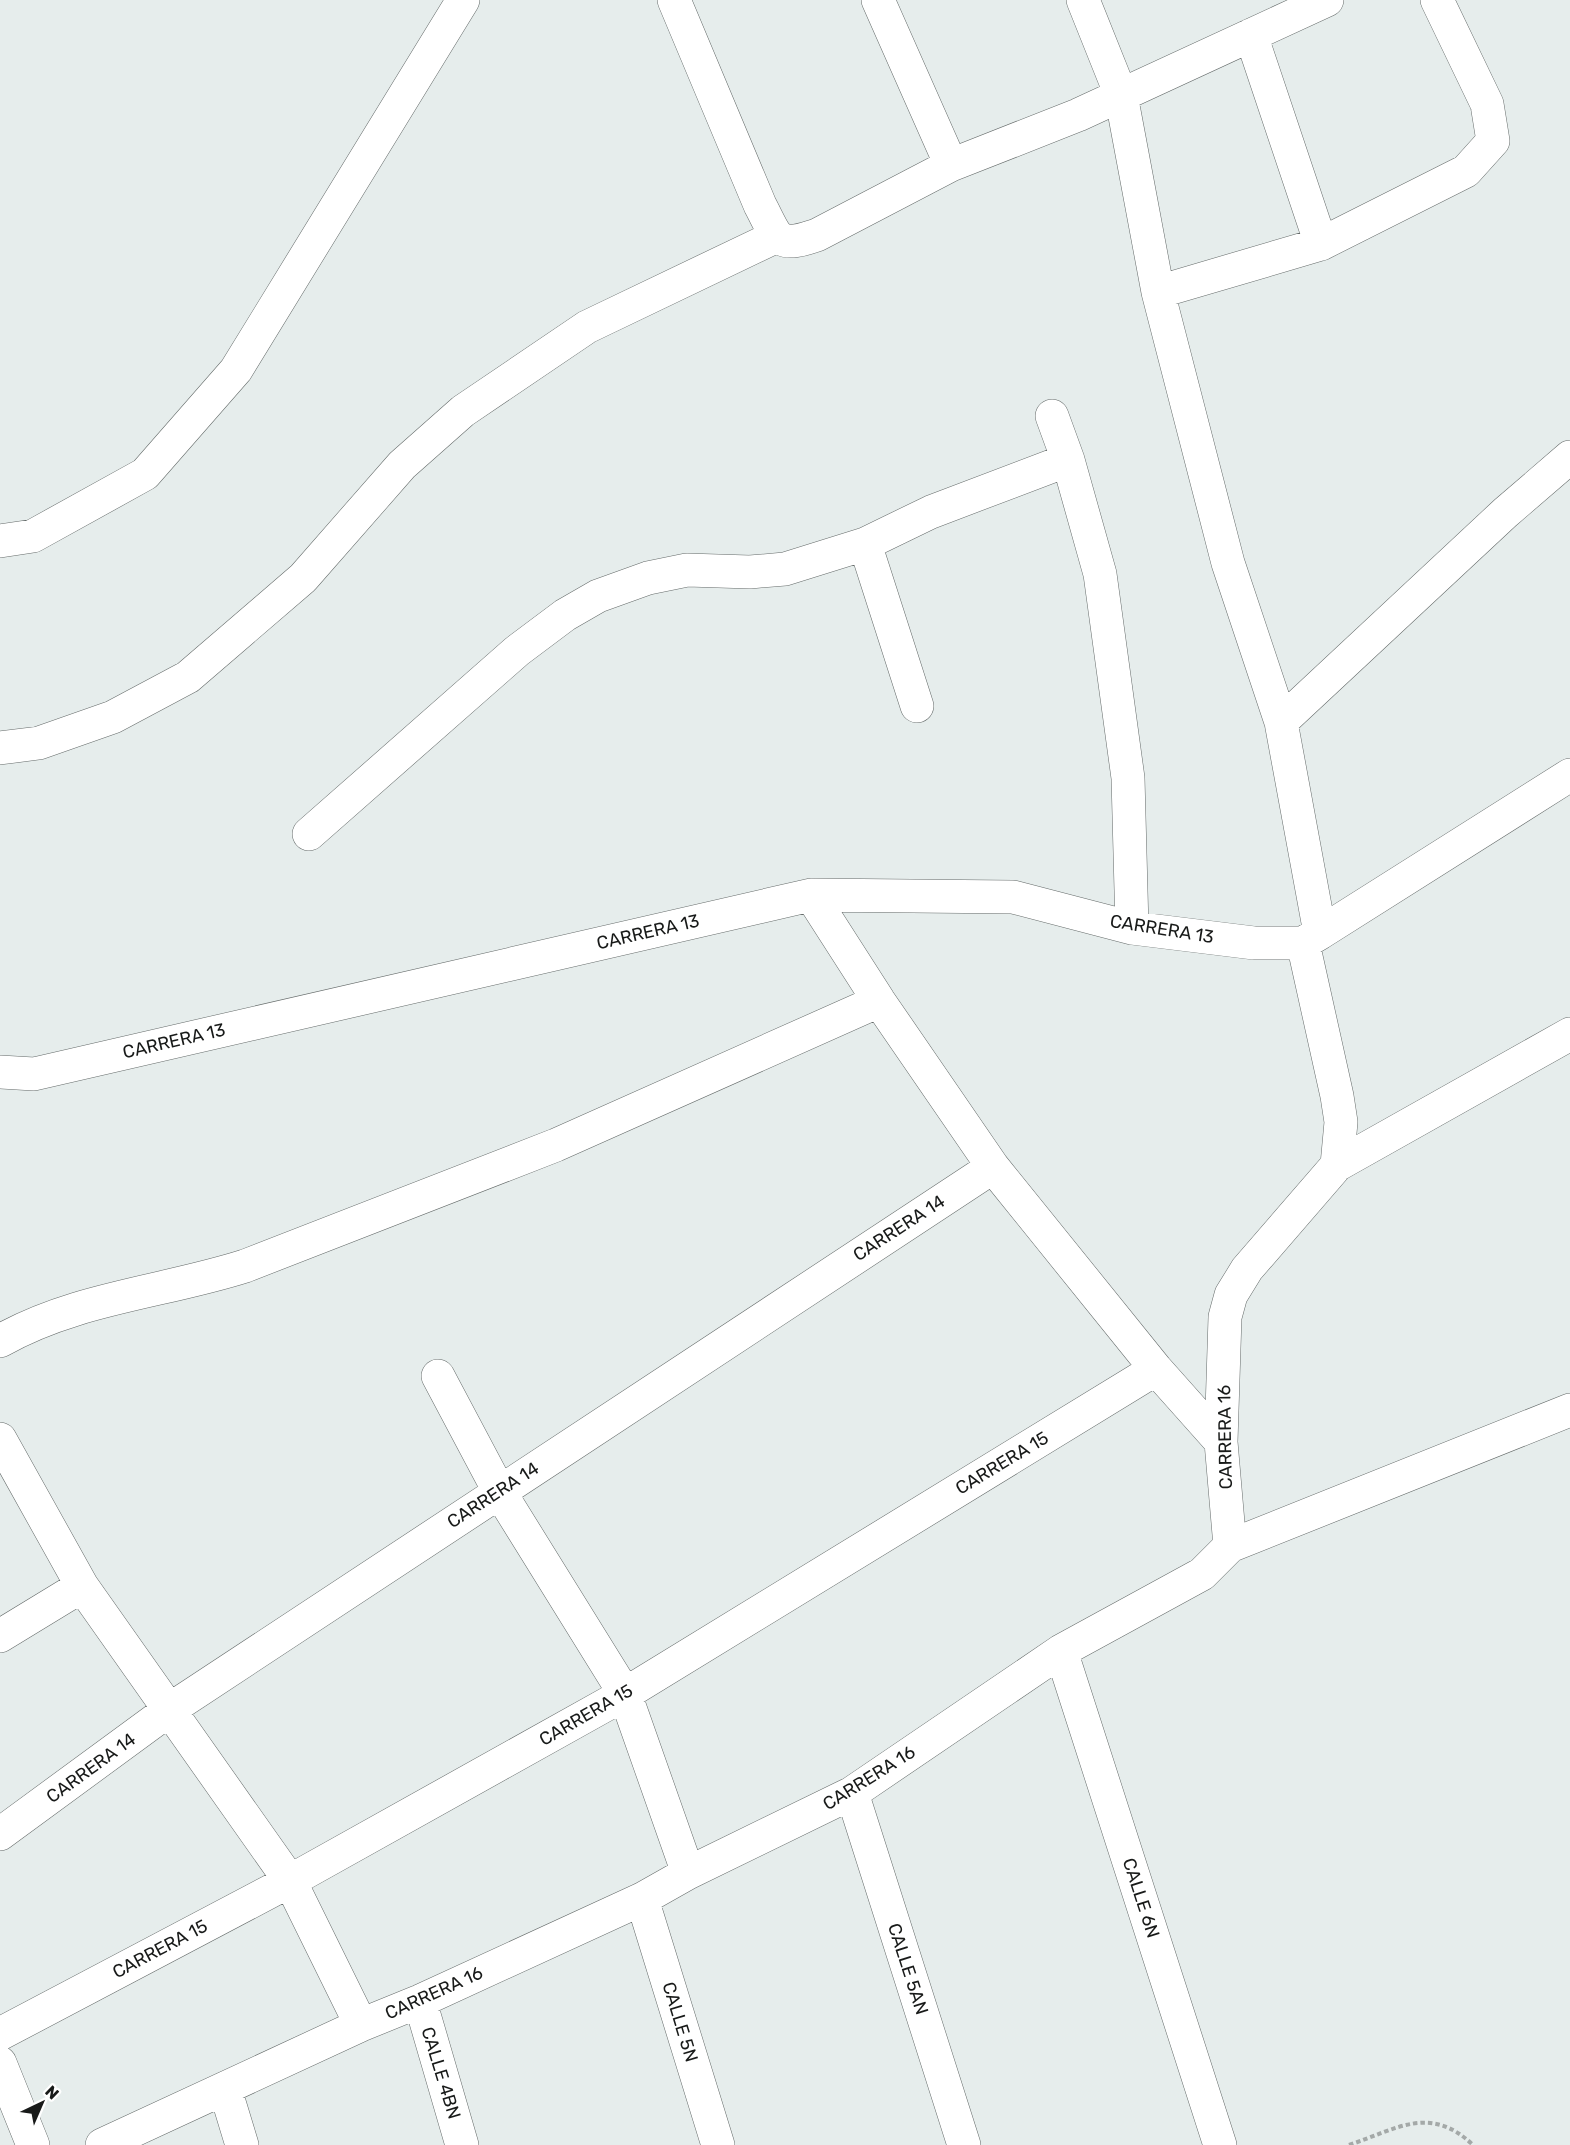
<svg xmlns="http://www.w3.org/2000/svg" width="1570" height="2145" font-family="Rubik,sans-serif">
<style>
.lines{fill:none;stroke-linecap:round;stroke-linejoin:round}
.minor-casing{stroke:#656b6a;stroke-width:34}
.path{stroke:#a4a9a8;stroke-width:4;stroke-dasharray:4.5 3;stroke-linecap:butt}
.minor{stroke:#fff;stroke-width:33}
.labels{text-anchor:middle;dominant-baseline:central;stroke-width:5;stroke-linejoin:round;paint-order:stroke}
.street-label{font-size:18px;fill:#181a19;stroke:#fff}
</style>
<rect width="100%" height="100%" fill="#e6edec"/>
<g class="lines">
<defs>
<path id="minor" d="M674 0 760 205C778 239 776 249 817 235L951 165 1078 115 1327 0
M878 0 951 165
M1251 35 1321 244
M1158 292 1321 244 1466 171 1493 141 1487 104 1437 0
M1052 416 1068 460 1100 574 1128 778 1132 928
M0 541 33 536 145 474 236 370 463 0
M865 544 917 706
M1281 722 1505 513 1570 457
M0 748 39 743 113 717 188 677 303 578 402 465 463 411 587 327 777 236
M309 834 517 651 565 615 598 596 648 578 687 570 750 572 785 569 865 544 931 512 1068 460
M811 895 879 1001 993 1167 1156 1369 1221 1442
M1320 933 1570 775
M0 1072 34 1074 811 895 1013 897 1132 928 1254 943H1303L1320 933 1281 722 1228 563 1158 292 1121 95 1083 0
M1337 1165 1570 1034
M0 1341C75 1298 164 1292 245 1266L556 1145 879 1001
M438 1376 499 1491 625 1694 688 1873
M0 1439 82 1586 290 1881 361 2025
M1230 1546 1570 1410
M0 1636 82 1586
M1061 1651 1220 2145
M852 1793 964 2145
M0 1834 169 1710 993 1167
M642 1899 718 2145
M420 2001 462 2145
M0 2034 290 1881 625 1694 1156 1369
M0 2063 33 2145
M225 2089 242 2145
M102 2145 361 2025 420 2001 642 1899 688 1873 852 1793 1061 1651 1202 1574 1230 1546 1221 1442 1225 1317 1231 1295 1247 1269 1337 1165 1341 1122 1337 1096 1303 943"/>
</defs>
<use href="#minor" class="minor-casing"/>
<path class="path" d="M1349 2145C1397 2129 1430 2104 1473 2145"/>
<use href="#minor" class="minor"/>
</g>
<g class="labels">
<g class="street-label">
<text transform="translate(1162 929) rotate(9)">CARRERA 13</text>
<text transform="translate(648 932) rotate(-13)">CARRERA 13</text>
<text transform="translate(174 1041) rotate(-13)">CARRERA 13</text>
<text transform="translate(899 1228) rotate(-33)">CARRERA 14</text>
<text transform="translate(1225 1437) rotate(-91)">CARRERA 16</text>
<text transform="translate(1002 1463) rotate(-31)">CARRERA 15</text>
<text transform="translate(493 1495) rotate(-33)">CARRERA 14</text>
<text transform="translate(586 1715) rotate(-30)">CARRERA 15</text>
<text transform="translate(91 1768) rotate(-36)">CARRERA 14</text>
<text transform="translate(869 1778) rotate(-32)">CARRERA 16</text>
<text transform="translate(1141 1898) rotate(72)">CALLE 6N</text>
<text transform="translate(160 1949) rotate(-28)">CARRERA 15</text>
<text transform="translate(908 1969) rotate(72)">CALLE 5AN</text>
<text transform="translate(434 1993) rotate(-24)">CARRERA 16</text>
<text transform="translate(680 2022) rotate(73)">CALLE 5N</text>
<text transform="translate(441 2073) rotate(73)">CALLE 4BN</text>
</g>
</g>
<g transform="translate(42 2103) rotate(44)" stroke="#ffffff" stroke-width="4.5" paint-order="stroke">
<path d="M0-4.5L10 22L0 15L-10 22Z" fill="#181a19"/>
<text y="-9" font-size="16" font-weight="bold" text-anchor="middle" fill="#181a19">N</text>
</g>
</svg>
